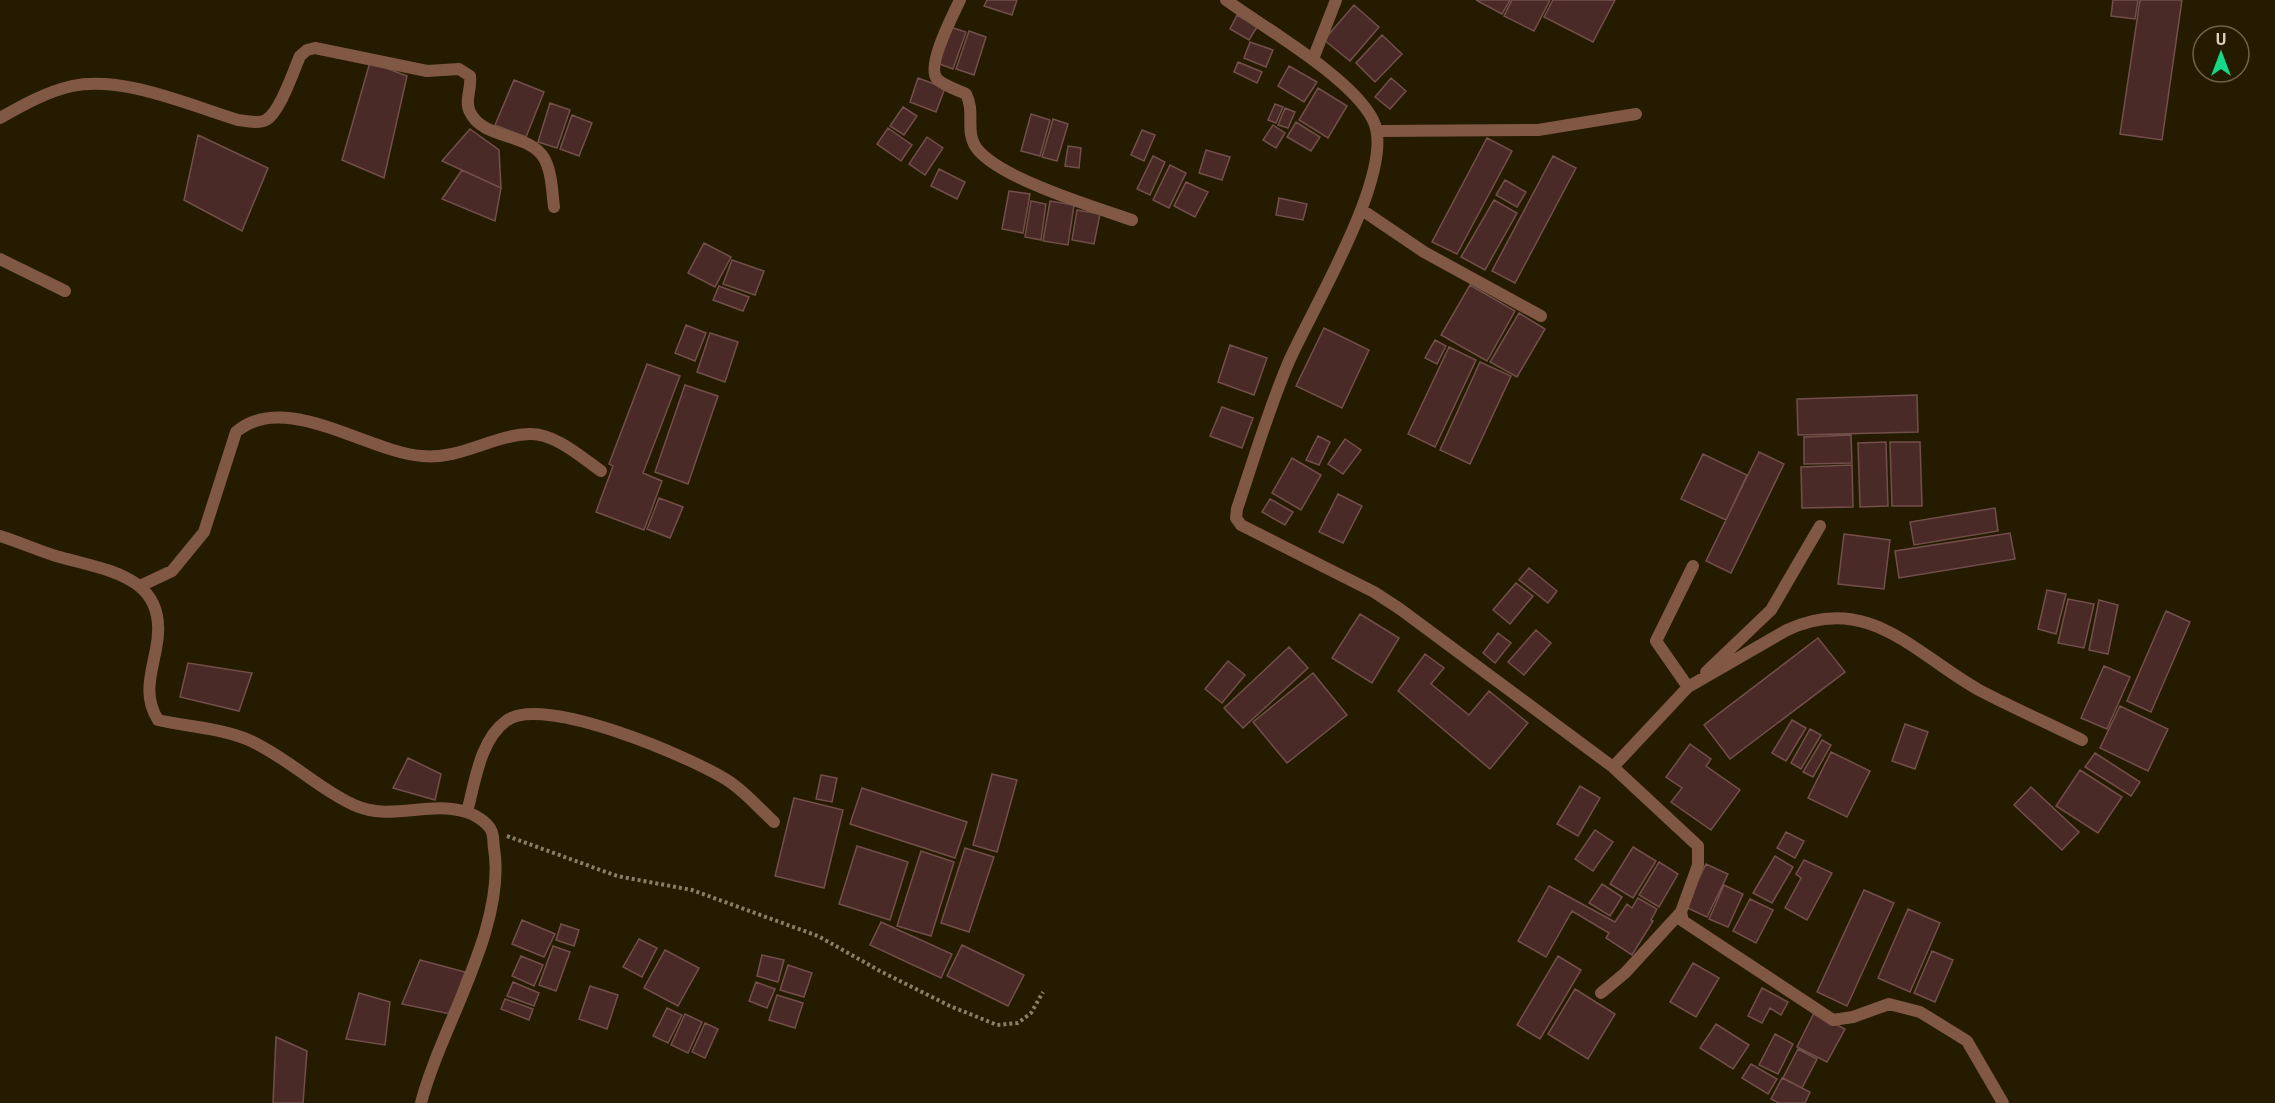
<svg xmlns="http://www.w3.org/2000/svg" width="2275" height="1103" font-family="Roboto,sans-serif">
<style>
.building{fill:#4a2a27;stroke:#724f4a;stroke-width:1.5}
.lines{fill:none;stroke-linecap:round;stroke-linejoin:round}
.path{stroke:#877f69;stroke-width:4;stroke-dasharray:3 3;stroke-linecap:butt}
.street{stroke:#805844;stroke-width:12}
</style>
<rect width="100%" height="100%" fill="#251b00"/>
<path class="building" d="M987 0H1017L1012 15 984 6Z
M1476 0H1510L1502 14Z
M1512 0H1550L1534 31 1504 16Z
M1553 0H1615L1593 42 1544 17Z
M2113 0H2138L2135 19 2111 16Z
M2140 0H2182L2162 140 2120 134Z
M1354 5 1379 27 1350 61 1324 40Z
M1237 15 1257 27 1249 40 1230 29Z
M950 27 966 32 953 69 937 63Z
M969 31 986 37 974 75 956 69Z
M1382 35 1402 54 1375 82 1356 63Z
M1250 42 1273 50 1266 67 1244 58Z
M370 62 407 76 384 178 342 160Z
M1238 62 1262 72 1257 83 1234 72Z
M1289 66 1317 82 1304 102 1278 86Z
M918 78 945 88 936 112 910 102Z
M1391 78 1406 91 1390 109 1375 97Z
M514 80 544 92 526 137 495 125Z
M1318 88 1347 106 1328 138 1299 120Z
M550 103 570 110 557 148 538 142Z
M1275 104 1283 107 1276 123 1268 120Z
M903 107 917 116 904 135 890 126Z
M1285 108 1295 112 1288 128 1278 125Z
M1031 114 1050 120 1040 156 1021 151Z
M572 115 592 123 579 156 560 149Z
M1053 119 1068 124 1057 161 1042 157Z
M1296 122 1320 137 1311 151 1287 137Z
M1273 125 1285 133 1276 148 1263 140Z
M888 128 912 145 901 161 877 144Z
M470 129 499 150 501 188 442 161Z
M1142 130 1155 135 1144 161 1131 155Z
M198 135 268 168 242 231 184 200Z
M927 137 943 148 925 175 909 164Z
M1487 138 1512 151 1457 254 1432 242Z
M1068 146 1081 148 1079 168 1065 166Z
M1206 150 1230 157 1222 180 1199 173Z
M1153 156 1165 162 1150 195 1137 189Z
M1553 156 1576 168 1515 283 1492 271Z
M1170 165 1186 173 1169 208 1153 200Z
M939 169 965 182 957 199 931 186Z
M462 170 501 188 495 221 442 199Z
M1505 180 1526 192 1517 207 1496 195Z
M1186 182 1208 192 1195 217 1174 206Z
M1009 191 1030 194 1023 233 1002 229Z
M1279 198 1307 204 1303 220 1276 215Z
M1494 200 1517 213 1485 270 1461 257Z
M1031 201 1046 204 1041 240 1025 237Z
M1050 201 1074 205 1068 245 1043 241Z
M1077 210 1100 214 1094 244 1072 240Z
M704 243 731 257 715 287 688 273Z
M732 260 764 271 755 295 723 284Z
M1470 285 1515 311 1487 361 1441 335Z
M719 286 749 297 743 311 713 300Z
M1519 313 1545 329 1517 377 1490 362Z
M686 325 706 333 695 361 675 353Z
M1324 328 1369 350 1342 408 1296 386Z
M710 333 738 342 725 382 697 372Z
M1435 340 1446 346 1437 364 1425 358Z
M1230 345 1267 358 1254 395 1218 382Z
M1449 347 1476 360 1435 447 1408 434Z
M1480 362 1511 376 1470 464 1440 450Z
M647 364 680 376 643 473 662 481 644 530 596 512 613 466 609 464Z
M685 385 718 396 688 484 655 472Z
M1917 395 1918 432 1798 435 1797 399Z
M1222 407 1253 418 1242 448 1210 436Z
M1851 435 1852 463 1804 464V437Z
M1318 436 1330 442 1319 465 1306 460Z
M1345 439 1361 450 1343 474 1328 464Z
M1886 442 1888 506 1860 507 1858 443Z
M1890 442H1920L1922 506H1892Z
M1759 452 1784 464 1731 573 1706 561Z
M1703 454 1747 475 1726 520 1681 499Z
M1292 458 1321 475 1301 510 1272 493Z
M1852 465 1853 507 1802 508 1801 467Z
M1338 494 1362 506 1343 543 1319 532Z
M659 498 683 507 670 538 647 529Z
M1270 499 1293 512 1285 525 1262 512Z
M1995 508 1998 531 1914 545 1910 522Z
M2010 533 2015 559 1899 578 1895 551Z
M1844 534 1890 540 1884 589 1838 584Z
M1529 568 1557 591 1548 603 1519 580Z
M1516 583 1533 596 1510 624 1493 610Z
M2047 590 2066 594 2056 634 2038 629Z
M2068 599 2094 604 2084 648 2058 643Z
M2099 600 2118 605 2108 654 2089 650Z
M2166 611 2190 622 2151 712 2127 701Z
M1360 614 1399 638 1372 683 1332 658Z
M1536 630 1551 643 1524 675 1508 662Z
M1498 633 1511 643 1495 663 1483 653Z
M1818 638 1845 672 1730 759 1704 725Z
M1289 647 1308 668 1243 728 1224 708Z
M1425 654 1444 668 1431 684 1469 715 1489 691 1528 723 1490 769 1398 691Z
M1228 661 1245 675 1222 703 1205 689Z
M188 663 252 673 239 711 180 697Z
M2104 666 2130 677 2107 729 2081 718Z
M1313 673 1347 715 1287 763 1253 722Z
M2120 706 2168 729 2148 771 2100 748Z
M1792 720 1806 728 1786 761 1772 753Z
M1905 724 1928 732 1915 769 1892 761Z
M1810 729 1821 735 1801 769 1791 763Z
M1822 740 1831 745 1813 777 1803 772Z
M1690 744 1711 759 1706 766 1740 790 1711 830 1671 802 1682 788 1666 777Z
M1831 752 1870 771 1847 817 1808 798Z
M2095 753 2140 782 2131 796 2085 767Z
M408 758 441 774 435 800 393 788Z
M2080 770 2122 797 2098 833 2056 806Z
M992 774 1017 780 997 852 973 845Z
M821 775 837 778 832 802 816 799Z
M1580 786 1600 798 1578 836 1557 824Z
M2031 787 2079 832 2062 850 2014 805Z
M862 788 967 822 955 858 850 824Z
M794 798 843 810 824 888 775 876Z
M1595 830 1613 842 1593 871 1575 859Z
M1786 832 1804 841 1795 858 1777 848Z
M857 846 908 862 890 920 839 904Z
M1633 847 1656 861 1633 898 1610 884Z
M965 848 994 857 969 932 941 923Z
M921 851 954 862 931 936 897 926Z
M1775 856 1793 867 1772 903 1753 893Z
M1804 860 1832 873 1807 920 1785 908 1801 878 1796 874Z
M1659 862 1678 874 1659 907 1639 895Z
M1706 864 1728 874 1707 917 1685 907Z
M1602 884 1622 897 1610 916 1589 903Z
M1724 885 1743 894 1728 927 1709 919Z
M1549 886 1615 922 1627 904 1632 908 1638 898 1657 909 1651 920 1653 921 1632 955 1606 938 1609 933 1572 911 1546 957 1518 941Z
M1864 890 1894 903 1847 1006 1817 992Z
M1750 899 1773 910 1756 943 1733 931Z
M1908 909 1940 923 1910 992 1878 978Z
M522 920 555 934 544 957 512 944Z
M881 922 952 954 941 978 870 945Z
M561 924 579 930 574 946 556 940Z
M639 939 657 948 642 977 623 967Z
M962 945 1024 975 1008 1006 947 976Z
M553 946 570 952 556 991 539 985Z
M665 950 699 968 678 1006 644 988Z
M1932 951 1953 960 1935 1002 1914 993Z
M762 955 784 960 778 982 757 976Z
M521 956 543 965 534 986 512 976Z
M1558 956 1581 970 1540 1039 1517 1025Z
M420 960 465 972 450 1014 402 1004Z
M1693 963 1719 978 1696 1017 1670 1002Z
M788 965 812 973 804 997 780 990Z
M513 982 539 993 534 1006 507 996Z
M756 982 775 989 767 1008 749 1001Z
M590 986 618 995 607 1029 579 1019Z
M1762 988 1788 1002 1781 1015 1770 1008 1762 1023 1748 1016Z
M1575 989 1615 1014 1588 1059 1548 1034Z
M359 993 390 1002 385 1045 346 1039Z
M777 995 803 1003 795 1028 769 1020Z
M505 999 533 1009 529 1020 501 1009Z
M667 1008 682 1015 668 1043 653 1036Z
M1814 1013 1845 1029 1827 1062 1797 1047Z
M685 1014 702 1022 688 1053 671 1045Z
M705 1023 718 1029 705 1058 692 1052Z
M1716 1024 1749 1045 1733 1069 1700 1048Z
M1775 1034 1793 1044 1778 1074 1759 1065Z
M276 1037 307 1051 303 1103H273Z
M1798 1049 1817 1059 1802 1088 1783 1078Z
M1751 1064 1777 1079 1768 1094 1742 1078Z
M1782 1078 1810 1092 1805 1103H1779L1771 1099Z"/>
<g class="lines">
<path class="path" d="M507 836 617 876 692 890 818 936 880 971 950 1006 997 1025 1018 1023 1031 1013 1043 992"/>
<path class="street" d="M960 0C953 15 926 66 937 79 944 86 958 90 966 94 975 111 966 129 974 144 990 176 1097 208 1132 220
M1226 0C1266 29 1352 78 1373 120 1398 168 1312 309 1290 359 1269 407 1254 459 1237 509L1236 518 1241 525 1374 592 1400 609 1613 767 1698 846V865L1681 912 1683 921 1833 1020 1853 1017 1889 1004 1920 1012 1967 1041 2003 1103
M1313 59 1336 0
M0 118C23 105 46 92 72 86 122 75 189 105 238 120 246 121 258 124 266 120 280 112 293 72 300 56L307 50 315 48 427 71 459 69 470 76C472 88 464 101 470 112 483 140 528 132 544 158 552 172 552 192 554 207
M1379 131 1538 130 1636 114
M1362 210 1424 252 1541 316
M0 259 65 291
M0 536C19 542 37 550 56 556 109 571 171 576 156 649 151 675 143 696 158 720 188 727 222 728 251 741 288 758 320 790 354 805 391 822 429 800 466 812 474 814 487 822 491 830 494 835 493 843 494 848 507 927 440 1028 421 1103
M140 586 172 571 204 532 236 432C285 390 367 452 422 456 460 460 493 435 529 434 555 433 581 457 601 471
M1706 672 1771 610 1820 526
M1688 687 1656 641 1693 566
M1613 767 1688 687 1787 630C1868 592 1915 654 1979 690 2013 708 2048 723 2082 740
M467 812C475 782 480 740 506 721 542 693 694 758 730 782 746 793 760 809 774 822
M1601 993 1625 973 1681 912"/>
</g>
<g transform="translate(2221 54)"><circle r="28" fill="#251b00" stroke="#6d644d" stroke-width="1.5"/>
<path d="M0-4.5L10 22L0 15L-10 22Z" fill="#15d989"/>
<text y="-9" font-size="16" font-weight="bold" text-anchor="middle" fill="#d8d2c1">U</text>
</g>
</svg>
